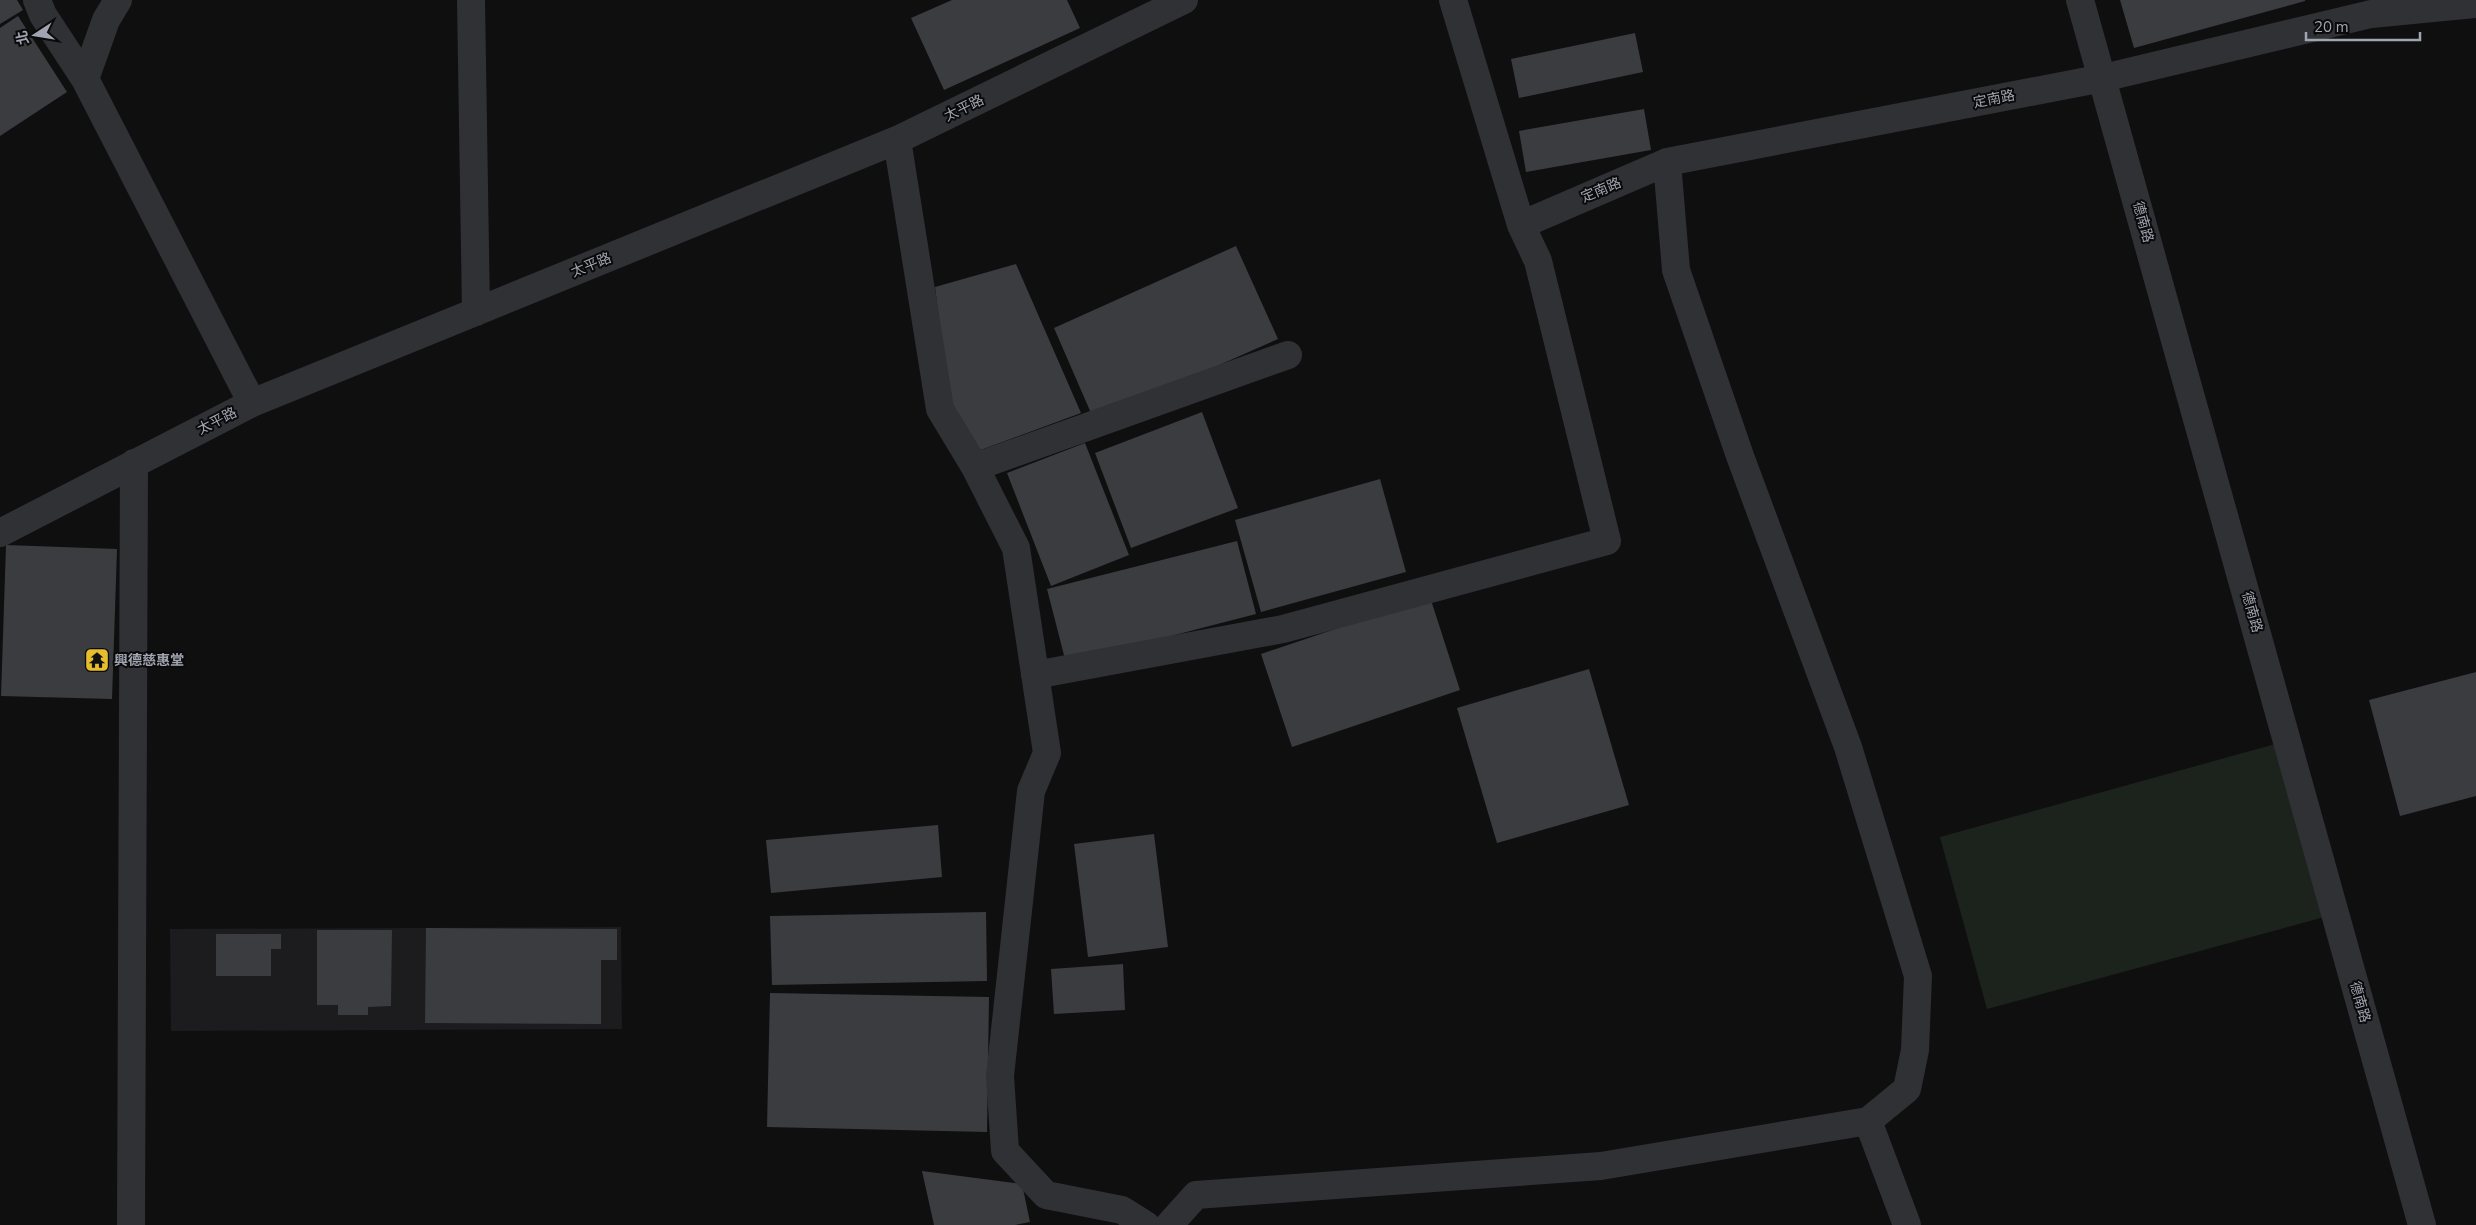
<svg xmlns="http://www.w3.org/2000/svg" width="2476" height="1225" font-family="'Nunito Sans','Noto Sans TC',sans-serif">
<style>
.built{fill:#1c1b1d}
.green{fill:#1c231d}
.building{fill:#3b3c40}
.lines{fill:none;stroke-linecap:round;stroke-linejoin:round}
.minor{stroke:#303135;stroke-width:28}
.labels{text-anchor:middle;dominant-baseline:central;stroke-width:4;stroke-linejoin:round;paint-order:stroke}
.street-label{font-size:14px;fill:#a1a4b1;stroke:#0a0a0b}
.poi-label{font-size:14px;font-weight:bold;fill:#a1a4b1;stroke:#0a0a0b;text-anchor:start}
</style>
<rect width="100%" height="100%" fill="#0f0f10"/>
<path class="built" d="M621 927 622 1029 171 1031 170 929Z"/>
<path class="green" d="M2279 743 2328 916 1987 1009 1940 837Z"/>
<path class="building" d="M0 0H17L23 10 0 24Z
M952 0H1067L1080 28 944 90 911 18Z
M2120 0H2305V1L2134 48Z
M18 16 67 92 0 136V28Z
M1635 33 1643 72 1519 98 1511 59Z
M1644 109 1651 150 1526 172 1519 131Z
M1236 246 1278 339 1094 420 1054 328Z
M1016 264 1081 413 978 451 950 409 935 287Z
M1202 412 1238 508 1131 548 1095 453Z
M1085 443 1129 555 1051 586 1007 473Z
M1380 479 1406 572 1261 612 1235 520Z
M1237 541 1256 614 1066 663 1047 589Z
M6 545 117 549 112 699 1 696Z
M1430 597 1460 690 1292 747 1261 654Z
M1589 669 1629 805 1497 843 1457 708Z
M2476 672V796L2400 816 2369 700Z
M938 825 942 877 771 893 766 840Z
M1154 834 1168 947 1088 957 1074 844Z
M986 912 987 981 772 985 770 916Z
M426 928 617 929V960H601V1024L425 1023Z
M317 930H392L391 1006 368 1007V1015H338V1005H317Z
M216 934H281V949H271V976H216Z
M1123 964 1125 1010 1054 1014 1051 969Z
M770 993 989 997 987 1132 767 1127Z
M922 1171 1022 1184 1030 1222 1015 1225H934Z"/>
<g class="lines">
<path class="minor" d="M37 0 43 15 85 79
M118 0 106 20 85 79 252 403
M471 0 476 312
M2080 0 2422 1225
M897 140 940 409 975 467 1016 548 1047 753 1031 791 1000 1076 1005 1151 1046 1195 1122 1210 1146 1225
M1521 225 1667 162 2103 78 2371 14 2476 4
M975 467 1288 355
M0 533 252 403 897 140 1184 0
M1035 675 1283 629 1607 541 1538 261 1521 225 1453 0
M1868 1121 1907 1225
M131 1225 134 463
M1169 1225 1196 1195 1601 1166 1868 1121 1907 1089 1915 1050 1918 976 1848 747 1740 456 1676 270 1667 162"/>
</g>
<defs>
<symbol id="temple-square" viewBox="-11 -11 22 22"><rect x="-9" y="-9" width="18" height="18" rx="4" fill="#e8bc2f" stroke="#0a0a0b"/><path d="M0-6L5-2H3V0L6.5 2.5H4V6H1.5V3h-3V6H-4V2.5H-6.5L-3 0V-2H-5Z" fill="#111"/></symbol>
</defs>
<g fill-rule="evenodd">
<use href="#temple-square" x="83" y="646" width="28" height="28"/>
</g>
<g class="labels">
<g class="street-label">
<text transform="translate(1994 99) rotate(-11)">定南路</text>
<text transform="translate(964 108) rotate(-26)">太平路</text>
<text transform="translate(1601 190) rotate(-23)">定南路</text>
<text transform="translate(2143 222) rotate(74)">德南路</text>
<text transform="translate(591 265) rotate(-22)">太平路</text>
<text transform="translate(217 421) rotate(-27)">太平路</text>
<text transform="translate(2252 612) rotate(74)">德南路</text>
<text transform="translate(2360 1002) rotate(74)">德南路</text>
</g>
<g class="poi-label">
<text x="114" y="660">興德慈惠堂</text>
</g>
</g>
<g transform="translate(35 35) rotate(258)" stroke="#0a0a0b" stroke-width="4" paint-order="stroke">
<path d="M0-4L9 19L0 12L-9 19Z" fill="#a1a4b1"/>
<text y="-8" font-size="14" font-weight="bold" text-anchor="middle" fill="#a1a4b1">北</text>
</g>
<path d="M2306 32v8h114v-8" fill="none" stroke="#a1a4b1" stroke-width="2.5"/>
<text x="2314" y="32" font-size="15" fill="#a1a4b1" stroke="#0a0a0b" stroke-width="4" paint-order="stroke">20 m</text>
</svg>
